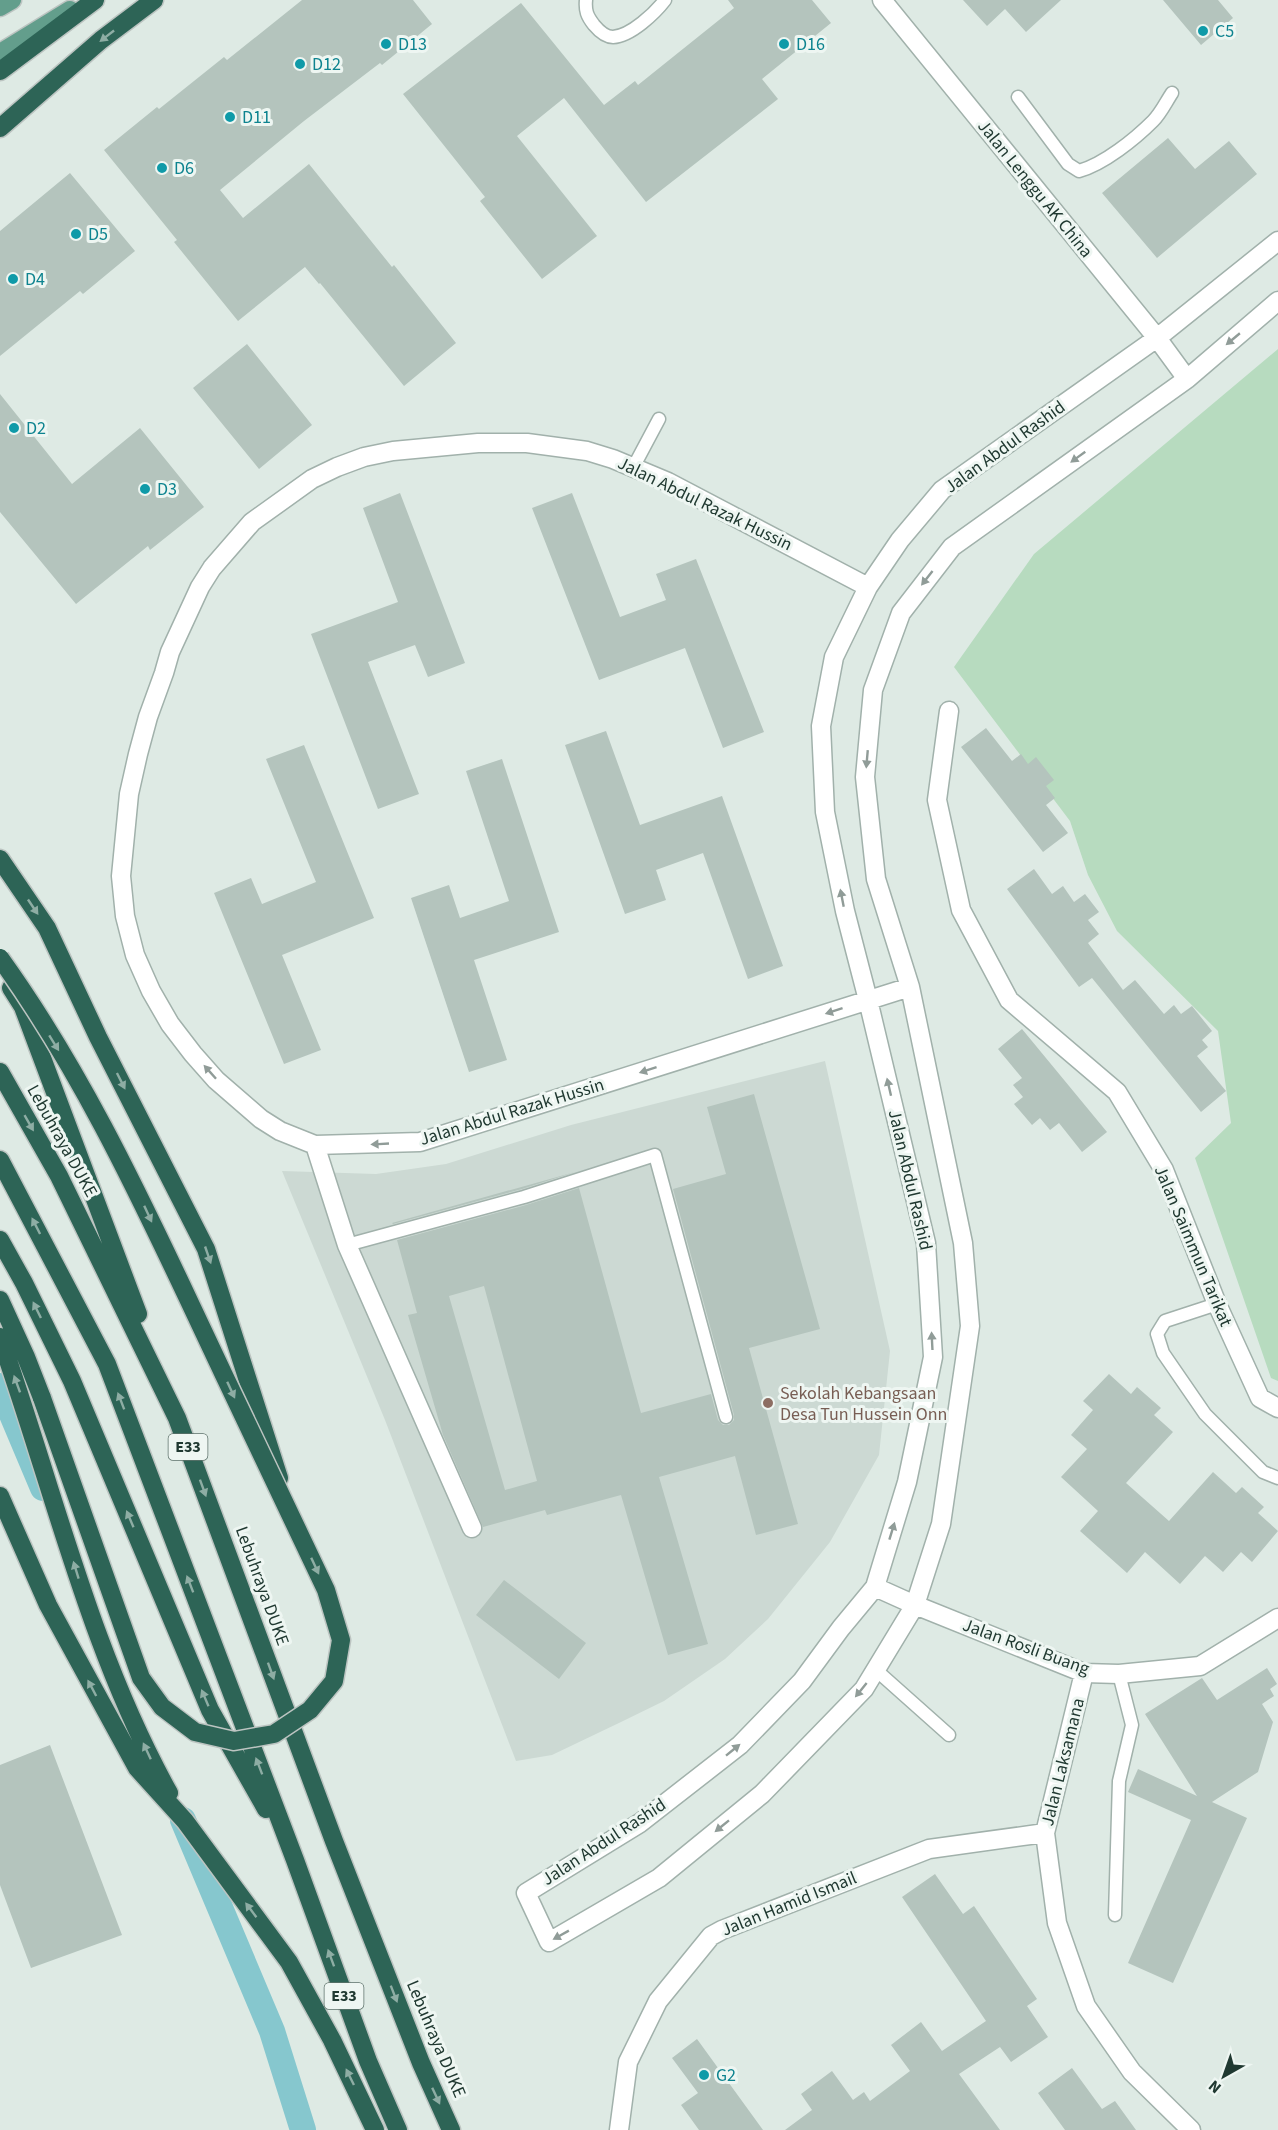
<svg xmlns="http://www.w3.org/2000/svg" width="1278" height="2130" font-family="'Source Sans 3',sans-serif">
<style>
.built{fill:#ccd9d3}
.green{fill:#b7dbbf}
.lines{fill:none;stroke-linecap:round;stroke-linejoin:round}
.canal{stroke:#86c7ce;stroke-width:26}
.building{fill:#b4c4bd;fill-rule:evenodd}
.service-casing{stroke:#a1b1ab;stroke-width:15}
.minor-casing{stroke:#a1b1ab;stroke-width:21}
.primary-casing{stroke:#bcc4c1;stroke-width:21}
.motorway-casing{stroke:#bcc4c1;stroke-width:21}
.service{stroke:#fff;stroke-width:12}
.minor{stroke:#fff;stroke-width:18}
.primary{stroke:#639e8c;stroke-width:18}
.motorway{stroke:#2d6456;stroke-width:18}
.motorway-bridge-casing{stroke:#bcc4c1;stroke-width:21;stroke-linecap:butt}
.motorway-bridge{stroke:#2d6456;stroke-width:18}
.oneway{fill:#8eada4}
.oneway2{fill:#909c98}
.culture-dot{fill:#0f9aa8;stroke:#eef6f2;stroke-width:2}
.education-dot{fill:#8d6e63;stroke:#eef6f2;stroke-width:2}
.labels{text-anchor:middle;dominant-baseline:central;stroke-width:6;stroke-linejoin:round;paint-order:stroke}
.shield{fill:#eef6f2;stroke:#5e726b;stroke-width:1.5}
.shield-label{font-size:16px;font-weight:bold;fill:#203931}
.culture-label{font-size:18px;fill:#0d838f;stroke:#eef6f2;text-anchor:start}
.street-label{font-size:18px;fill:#203931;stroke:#eef6f2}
.education-label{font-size:18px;fill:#785e54;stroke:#eef6f2;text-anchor:start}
</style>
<rect width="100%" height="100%" fill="#deeae4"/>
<path class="built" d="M825 1061 890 1351 879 1455 830 1542 768 1619 725 1659 664 1701 621 1722 552 1755 516 1761 385 1420 282 1171 376 1174 446 1164 571 1125Z"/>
<path class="green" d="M1278 349V1381L1271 1378 1195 1158 1231 1123 1218 1031 1117 931 1088 875 1070 821 954 667 1034 554Z"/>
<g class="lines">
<path class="canal" d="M0 1386 43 1488
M183 1820 272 2031 303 2130"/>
</g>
<path class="building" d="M302 0H413L432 24 382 65 380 63 304 121 220 190 243 218 309 164 392 267 394 265 456 343 404 386 320 283 319 284 305 267 238 321 174 242 177 240 104 150 157 107 159 109 224 57 227 60Z
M728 0H812L831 23 762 79 778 99 646 202 564 98 517 136 597 236 542 279 480 201 485 197 403 94 521 3 604 105 635 81 638 85 734 8Z
M963 0H1061L1026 32 1005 9 987 26Z
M1163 0H1218L1233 18 1201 45Z
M1168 138 1195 169 1229 141 1257 174 1157 258 1102 193Z
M70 173 135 251 83 294 80 291 0 356V231Z
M247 344 312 425 259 469 193 388Z
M0 394 72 484 140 428 204 507 150 550 148 546 76 604 0 512Z
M400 493 465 663 428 677 415 645 368 662 419 794 378 809 311 634 398 602 363 508Z
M572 493 620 617 666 600 656 574 696 559 764 732 723 748 685 648 599 680 532 508Z
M986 728 1012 761 1021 754 1028 764 1036 757 1054 780 1046 786 1055 798 1046 805 1068 833 1043 852 961 747Z
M606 731 640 825 722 796 783 966 748 979 703 853 656 870 666 900 625 914 565 745Z
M304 745 374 918 282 955 321 1050 284 1064 214 893 251 878 262 904 316 882 266 759Z
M502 759 559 932 474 960 507 1060 469 1072 411 898 449 885 460 918 509 901 466 771Z
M1034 869 1052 894 1063 886 1074 902 1085 894 1099 912 1088 920 1099 934 1088 943 1123 990 1135 980 1164 1014 1174 1005 1181 1014 1192 1006 1212 1031 1202 1040 1208 1047 1197 1056 1226 1091 1201 1112 1092 978 1079 987 1007 889Z
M1022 1029 1107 1132 1082 1152 1059 1123 1050 1130 1040 1118 1032 1125 1014 1104 1023 1097 1013 1085 1022 1078 998 1049Z
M754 1094 820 1329 749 1348 798 1524 756 1535 735 1456 659 1477 708 1644 668 1655 621 1495 547 1515 545 1510 483 1527 443 1435 408 1315 417 1313 397 1240 526 1205 579 1188 641 1413 711 1394 718 1420 723 1425H729L734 1420V1415L673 1189 726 1174 707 1107ZM484 1286 537 1481 505 1490 449 1296Z
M575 1172 522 1189 393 1224 392 1223Z
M1109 1374 1131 1394 1137 1387 1161 1408 1154 1415 1173 1432 1126 1483 1169 1521 1213 1472 1236 1493 1242 1487 1264 1507 1258 1513 1278 1531 1252 1562 1241 1552 1223 1572 1205 1556 1180 1584 1145 1552 1127 1573 1080 1531 1098 1511 1061 1477 1087 1449 1071 1435 1093 1410 1083 1401Z
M504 1580 586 1643 559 1679 476 1615Z
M1267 1668 1277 1684 1270 1689 1274 1696 1262 1704 1273 1722 1258 1772 1212 1802 1247 1818 1173 1983 1128 1963 1191 1820 1128 1792 1138 1769 1197 1796 1145 1714 1202 1678 1217 1700Z
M50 1745 122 1935 31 1968 0 1885V1765Z
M935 1874 963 1914 974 1906 1037 1999 1027 2006 1048 2037 1011 2062 1000 2047 959 2074 1000 2130H785L812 2110 801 2094 832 2071 853 2100 864 2092 870 2101 910 2071 891 2045 921 2022 942 2051 986 2021 902 1897Z
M697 2039 763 2130H699L681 2105 698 2093 672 2058Z
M1072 2068 1102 2109 1115 2101 1136 2130H1065L1038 2093Z"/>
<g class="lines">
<defs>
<path id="service" d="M586 0C585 11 587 16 594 25 599 31 605 37 613 37 631 36 655 13 665 0
M1018 97 1068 164 1079 171C1104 164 1135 139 1153 121 1161 113 1166 102 1172 93
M634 466 659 419
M347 1245 524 1197 655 1155 726 1417
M1217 1304 1165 1321 1157 1334 1163 1353 1205 1414 1263 1472 1278 1478
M876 1670 949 1735
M1115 1915 1119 1781 1132 1725 1119 1674"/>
<path id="minor" d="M882 0 1157 338 1187 379
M1278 241 1157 338 942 490 900 540 868 587 834 657 821 726 825 812 845 911 868 1000 926 1243 933 1357 907 1482 875 1587 841 1628 802 1681 740 1745 640 1823 526 1893 549 1942 659 1878 762 1794 864 1689 915 1605 941 1524 970 1326 963 1243 910 987 876 879 865 777 873 690 901 613 952 547 1187 379 1278 301
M868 587 668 482 613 459 587 451 527 443H478L393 451 364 457 337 467 312 479 252 522 212 568 200 587 170 652 164 673 148 717 138 754 129 794 121 876 125 916 135 955 151 991 170 1024 193 1054 216 1080 261 1119 280 1131 315 1145 420 1142 910 987
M949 711 937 800 961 910 1009 1000 1117 1092 1164 1170 1217 1304 1260 1398 1278 1408
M315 1145 347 1245 472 1528
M875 1587 915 1605 1084 1673 1119 1674 1200 1666 1278 1618
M1084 1673 1045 1833 1057 1923 1086 2006 1132 2072 1191 2130
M619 2130 628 2062 658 2001 711 1936 722 1930 929 1849 1045 1833"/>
<path id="primary" d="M0 7 12 0
M0 53 70 10"/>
<path id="motorway" d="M0 71 95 0
M0 128 101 40 154 0
M0 859 47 928 98 1037 206 1249 279 1478
M11 988 23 1007 138 1314
M0 1072 59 1176 177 1418 334 1841 421 2063 451 2130
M0 1160 107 1364 295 1860 368 2061 398 2130
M0 1240 24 1283 72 1381 210 1710 266 1809
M0 1300 26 1357 42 1398
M0 1337C54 1490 90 1651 169 1793
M0 1496 48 1605 137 1768 185 1821 289 1962 332 2040 375 2130"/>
</defs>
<use href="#service" class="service-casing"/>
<use href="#minor" class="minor-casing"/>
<use href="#primary" class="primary-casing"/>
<use href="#motorway" class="motorway-casing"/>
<use href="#service" class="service"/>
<use href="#minor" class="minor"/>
<use href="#primary" class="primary"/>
<use href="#motorway" class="motorway"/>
<defs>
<path id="motorway-bridge" d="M0 958C77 1065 134 1184 190 1303 235 1399 281 1495 326 1590L341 1640 334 1681 310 1710 274 1734 234 1741 195 1732 162 1707 141 1678 42 1398"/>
</defs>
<use href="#motorway-bridge" class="motorway-bridge-casing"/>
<use href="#motorway-bridge" class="motorway-bridge"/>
</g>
<defs><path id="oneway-solid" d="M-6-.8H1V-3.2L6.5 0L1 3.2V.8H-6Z" transform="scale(1.5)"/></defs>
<g class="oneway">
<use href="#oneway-solid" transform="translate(107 36) rotate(142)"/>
<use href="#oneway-solid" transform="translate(33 907) rotate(56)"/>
<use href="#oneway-solid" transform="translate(54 1043) rotate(58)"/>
<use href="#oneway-solid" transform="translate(121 1081) rotate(63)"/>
<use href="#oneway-solid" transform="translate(29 1123) rotate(60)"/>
<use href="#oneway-solid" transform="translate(148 1214) rotate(65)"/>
<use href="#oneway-solid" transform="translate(36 1226) rotate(-117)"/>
<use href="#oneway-solid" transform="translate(208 1255) rotate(71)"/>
<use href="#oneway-solid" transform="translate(37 1310) rotate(-116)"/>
<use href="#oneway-solid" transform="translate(17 1384) rotate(-110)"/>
<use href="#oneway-solid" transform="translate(231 1390) rotate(65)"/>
<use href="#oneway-solid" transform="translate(121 1401) rotate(-111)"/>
<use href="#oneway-solid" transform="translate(203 1488) rotate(70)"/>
<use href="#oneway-solid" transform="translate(130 1519) rotate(-113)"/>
<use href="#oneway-solid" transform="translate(315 1566) rotate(65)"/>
<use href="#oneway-solid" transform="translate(76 1570) rotate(-107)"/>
<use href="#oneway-solid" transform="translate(190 1584) rotate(-111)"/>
<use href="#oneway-solid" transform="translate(271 1671) rotate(70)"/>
<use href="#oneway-solid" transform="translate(92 1688) rotate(-118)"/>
<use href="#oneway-solid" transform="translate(205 1698) rotate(-113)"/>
<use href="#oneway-solid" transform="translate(147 1751) rotate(-115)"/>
<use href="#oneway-solid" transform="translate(259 1766) rotate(-111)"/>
<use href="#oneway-solid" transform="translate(251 1910) rotate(-127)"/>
<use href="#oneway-solid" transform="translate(331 1958) rotate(-110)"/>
<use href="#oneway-solid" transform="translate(394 1994) rotate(69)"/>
<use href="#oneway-solid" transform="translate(350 2077) rotate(-116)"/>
<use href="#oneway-solid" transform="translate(436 2096) rotate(65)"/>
</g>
<g class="oneway2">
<use href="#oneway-solid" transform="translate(1233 339) rotate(140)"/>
<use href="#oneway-solid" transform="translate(1078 457) rotate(144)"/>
<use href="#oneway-solid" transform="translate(927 578) rotate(128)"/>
<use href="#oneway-solid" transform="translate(867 759) rotate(95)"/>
<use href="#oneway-solid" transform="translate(842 898) rotate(-101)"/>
<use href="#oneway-solid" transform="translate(834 1011) rotate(162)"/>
<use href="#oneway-solid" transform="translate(648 1070) rotate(162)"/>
<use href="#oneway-solid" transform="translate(210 1072) rotate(-132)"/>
<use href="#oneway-solid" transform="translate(889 1087) rotate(-103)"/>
<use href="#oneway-solid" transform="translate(380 1144) rotate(177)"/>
<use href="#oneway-solid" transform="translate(932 1341) rotate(-93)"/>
<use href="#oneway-solid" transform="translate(892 1531) rotate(-73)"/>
<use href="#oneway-solid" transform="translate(861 1690) rotate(129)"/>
<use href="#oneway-solid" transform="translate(733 1750) rotate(-39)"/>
<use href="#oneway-solid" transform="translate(722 1826) rotate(141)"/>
<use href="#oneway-solid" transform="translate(561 1935) rotate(151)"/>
</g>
<g class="culture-dot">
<circle cx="1203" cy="31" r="6"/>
<circle cx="386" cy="44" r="6"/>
<circle cx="784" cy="44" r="6"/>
<circle cx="300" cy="64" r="6"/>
<circle cx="230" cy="117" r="6"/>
<circle cx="162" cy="168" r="6"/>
<circle cx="76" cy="234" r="6"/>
<circle cx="13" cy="279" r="6"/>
<circle cx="14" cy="428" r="6"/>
<circle cx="145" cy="489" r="6"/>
<circle cx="704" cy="2075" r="6"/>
</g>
<circle class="education-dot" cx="768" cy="1403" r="6"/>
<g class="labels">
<g class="shield">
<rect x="168.5" y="1434" width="39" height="26" rx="4.5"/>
<rect x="324.5" y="1983" width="39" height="26" rx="4.5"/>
</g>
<g class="shield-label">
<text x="188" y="1447">E33</text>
<text x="344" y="1996">E33</text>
</g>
<g class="culture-label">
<text x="1215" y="31">C5</text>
<text x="398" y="44">D13</text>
<text x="796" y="44">D16</text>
<text x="312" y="64">D12</text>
<text x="242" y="117">D11</text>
<text x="174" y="168">D6</text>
<text x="88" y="234">D5</text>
<text x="25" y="279">D4</text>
<text x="26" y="428">D2</text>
<text x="157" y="489">D3</text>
<text x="716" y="2075">G2</text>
</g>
<g class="street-label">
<text transform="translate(1035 189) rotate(51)">Jalan Lenggu AK China</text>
<text transform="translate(1005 447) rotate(-36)">Jalan Abdul Rashid</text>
<text transform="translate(705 504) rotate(26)">Jalan Abdul Razak Hussin</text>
<text transform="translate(512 1112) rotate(-17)">Jalan Abdul Razak Hussin</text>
<text transform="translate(62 1141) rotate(61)">Lebuhraya DUKE</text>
<text transform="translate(910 1180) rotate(77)">Jalan Abdul Rashid</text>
<text transform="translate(1193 1246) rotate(67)">Jalan Saimmun Tarikat</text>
<text transform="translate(262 1586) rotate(70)">Lebuhraya DUKE</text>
<text transform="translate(1026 1647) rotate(20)">Jalan Rosli Buang</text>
<text transform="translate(1063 1762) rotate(-76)">Jalan Laksamana</text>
<text transform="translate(604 1842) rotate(-33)">Jalan Abdul Rashid</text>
<text transform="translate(789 1904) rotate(-22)">Jalan Hamid Ismail</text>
<text transform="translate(436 2039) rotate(67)">Lebuhraya DUKE</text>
</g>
<g class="education-label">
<text x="780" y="1393">Sekolah Kebangsaan<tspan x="780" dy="21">Desa Tun Hussein Onn</tspan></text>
</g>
</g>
<g transform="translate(1224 2076) rotate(220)" stroke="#eef6f2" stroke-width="4.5" paint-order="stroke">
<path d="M0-4.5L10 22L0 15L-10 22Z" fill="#203931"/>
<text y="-9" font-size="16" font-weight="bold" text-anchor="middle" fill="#203931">N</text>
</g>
</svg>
